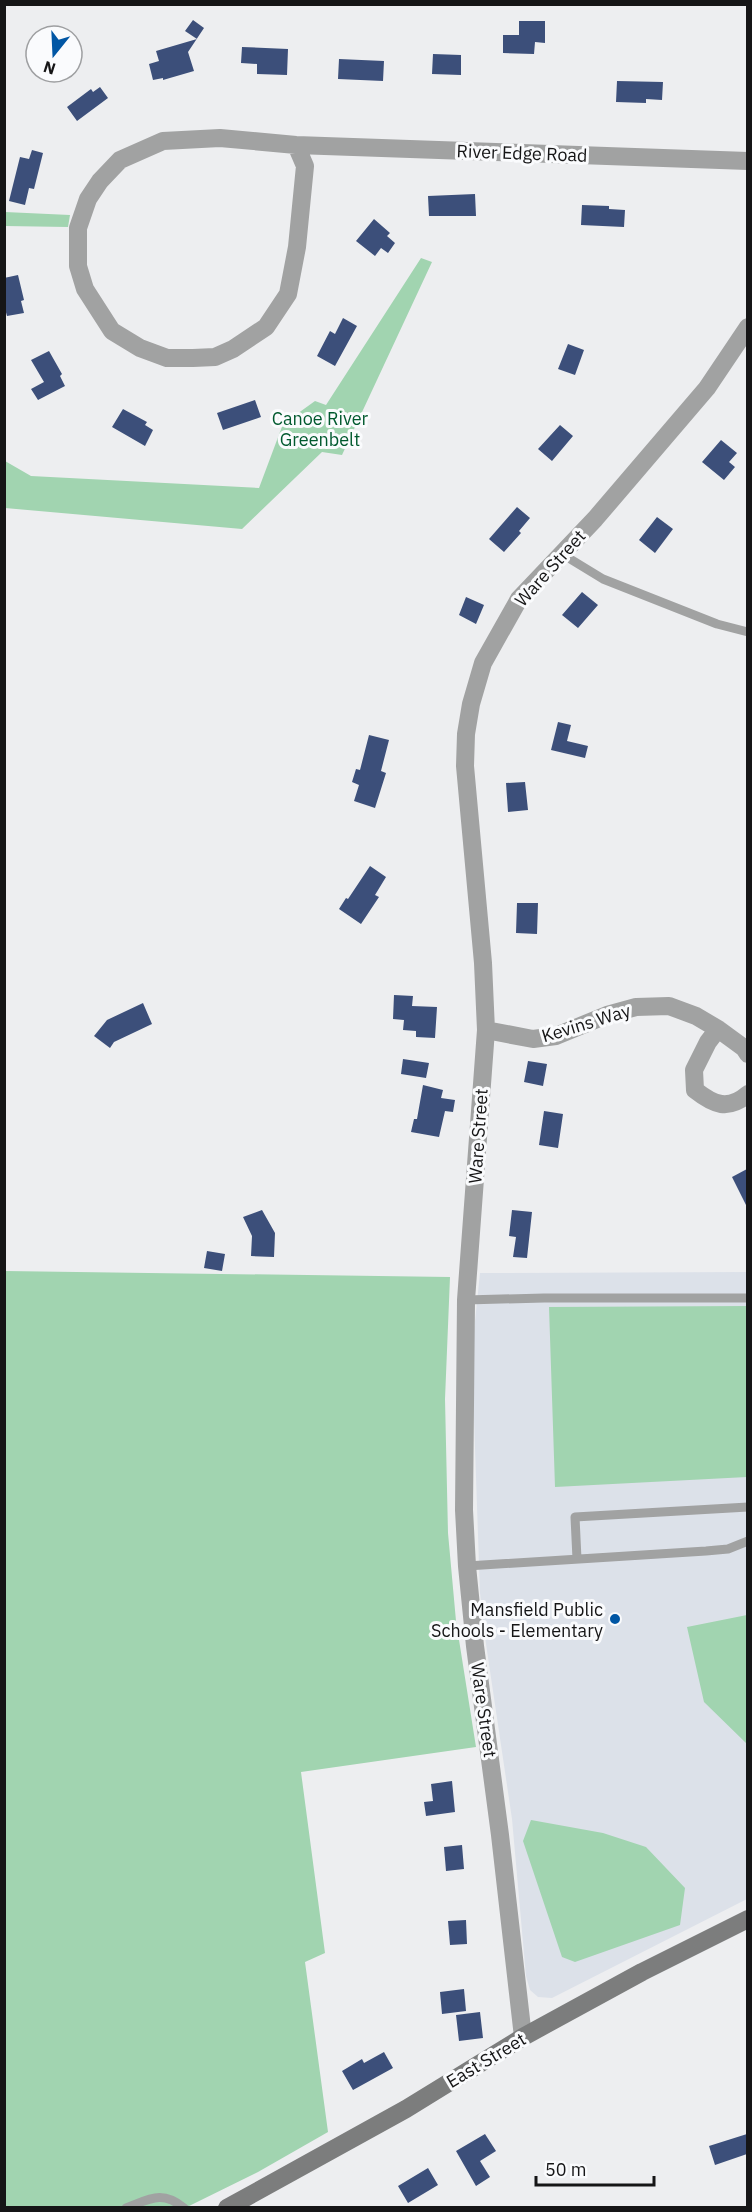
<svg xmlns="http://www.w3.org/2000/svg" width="752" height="2212" font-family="'IBM Plex Sans',sans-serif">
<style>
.built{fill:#dce1e9}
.green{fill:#a1d4b0}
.building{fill:#3c4f7a}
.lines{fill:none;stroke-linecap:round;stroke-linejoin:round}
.service{stroke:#a1a2a2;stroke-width:9}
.minor{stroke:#a1a2a2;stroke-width:18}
.secondary{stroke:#7c7d7d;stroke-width:18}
.poi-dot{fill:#0056a4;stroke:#fafbfd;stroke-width:2}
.labels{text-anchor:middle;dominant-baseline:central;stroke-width:6;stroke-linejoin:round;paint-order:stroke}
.street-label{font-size:18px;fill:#151516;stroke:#fafbfd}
.park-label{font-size:18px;fill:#00592e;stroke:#fafbfd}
.poi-label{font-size:18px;fill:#151516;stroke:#fafbfd;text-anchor:end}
</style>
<rect width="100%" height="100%" fill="#edeef0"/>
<path class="built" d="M747 1272V1899L552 1998 538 1997 530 1990 526 1976 512 1819 486 1644 480 1593 473 1390 474 1331 480 1273Z"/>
<path class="green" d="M5 212 70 215 68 227 5 226Z
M421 258 432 262 342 455 322 452 242 529 5 508V461L31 476 259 488 283 424 315 401 326 405Z
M5 1271 450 1277 445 1399 448 1533 456 1621 476 1747 301 1772 325 1953 305 1962 328 2132 258 2172 187 2207 5 2208Z
M747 1306V1477L555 1487 549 1307Z
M747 1615H748L747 1744 704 1702 687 1627Z
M531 1820 603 1833 646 1847 685 1888 680 1925 575 1962 562 1957 523 1841Z"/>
<path class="building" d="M193 20 204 28 188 52 194 71 163 80V78L153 80 149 64 159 61 156 51 197 39 185 31Z
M519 21H545V43L535 42 534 54 503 53V35H519Z
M242 47 288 49 287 75 257 74V64L241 63Z
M433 54 461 55V75L432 74Z
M339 59 384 61 383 81 338 79Z
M617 81 663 82 662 100 646 99V103L616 102Z
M100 87 108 98 77 121 67 107 91 89 93 92Z
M32 150 43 153 34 189 29 188 25 205 9 201 20 157 29 159Z
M475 194 476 216H429L428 196Z
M582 205 609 206V209L625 210 624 227 581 225Z
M374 219 390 233 387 236 395 243 388 253 381 248 375 256 356 241Z
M18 275 24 300 21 301 24 313 7 316 4 305V278Z
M343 318 357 326 335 366 317 356 330 331 335 334Z
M568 344 584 350 575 375 558 369Z
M49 351 62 374 60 376 65 386 38 400 31 389 44 382 31 360Z
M255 400 261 417 223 430 217 413Z
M123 409 147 422 145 425 153 430 145 446 112 427Z
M560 425 573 436 552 461 538 449Z
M721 440 737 453 729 462 735 467 724 480 702 462Z
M517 507 530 518 519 531 521 533 504 552 489 539Z
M657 517 673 529 655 553 639 540Z
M582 592 598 605 578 628 562 615Z
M466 597 484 605 476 624 459 615Z
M558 722 571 725 567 741 588 746 585 758 551 750Z
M369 735 389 740 381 771 386 773 375 808 354 801 359 785 352 782 356 769 360 770Z
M525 782 528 810 508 812 506 783Z
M370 866 386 877 375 895 379 897 361 924 339 909 346 898 348 899Z
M517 903H538L537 934 516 933Z
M394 995 413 996 412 1006 437 1007 435 1038 416 1037V1031L403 1030 404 1020 393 1019Z
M143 1003 152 1024 114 1042 110 1048 94 1036 107 1020Z
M403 1059 429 1063 426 1078 401 1074Z
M528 1061 547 1064 543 1086 524 1082Z
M423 1085 443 1090 441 1098 455 1100 453 1112 445 1111 439 1137 411 1132 414 1119H417Z
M544 1111 563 1114 558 1148 539 1145Z
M747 1169V1207L732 1177Z
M262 1210 275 1233 274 1257 251 1256 252 1236 243 1217Z
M512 1210 532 1212 527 1258 513 1257 516 1237 509 1236Z
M207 1251 225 1254 222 1271 204 1268Z
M452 1781 455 1812 426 1816 424 1802 433 1801 431 1784Z
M462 1845 464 1869 446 1871 444 1847Z
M466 1920 467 1944 450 1945 448 1921Z
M464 1989 466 2011 442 2014 440 1992Z
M480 2012 483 2038 459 2041 456 2015Z
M384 2052 393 2068 353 2090 342 2071 362 2059 364 2063Z
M485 2134 496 2151 480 2161 490 2177 476 2186 456 2151Z
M747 2134V2154L715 2165 709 2146Z
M428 2168 438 2185 408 2203 398 2186Z"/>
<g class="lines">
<path class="service" d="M562 554 603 579 717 624 748 632
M466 1300 544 1298H748
M577 1559 575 1517 748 1507
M467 1566 706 1551 728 1549 748 1541
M126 2208C150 2199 162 2190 184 2208"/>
<path class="minor" d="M296 145 305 166 297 247 288 294 266 327 233 349 215 357 193 358H167L140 348 112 331 85 289 78 266V228L88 199 100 181 120 160 163 141 220 138 296 145 748 161
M718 1029 708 1042 694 1070 695 1090C714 1105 728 1111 748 1094
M486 1030 533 1039 556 1036 607 1015 636 1007 669 1006 696 1016 718 1029 744 1048 748 1054
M523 2037 500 1835 475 1646 467 1566 464 1510 466 1300 486 1030 483 963 465 766 466 734 471 704 483 663 519 599 595 519 707 388 748 327"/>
<path class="secondary" d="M227 2208 406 2109 523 2037 642 1972 748 1919"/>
</g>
<circle class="poi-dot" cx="615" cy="1619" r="6"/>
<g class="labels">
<g class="street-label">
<text transform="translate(522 153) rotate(2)">River Edge Road</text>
<text transform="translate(550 568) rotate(-48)">Ware Street</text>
<text transform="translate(586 1023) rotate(-17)">Kevins Way</text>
<text transform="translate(478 1136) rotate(-86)">Ware Street</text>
<text transform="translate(484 1710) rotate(82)">Ware Street</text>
<text transform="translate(486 2060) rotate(-31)">East Street</text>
</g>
<g class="park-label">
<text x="320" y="418">Canoe River<tspan x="320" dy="21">Greenbelt</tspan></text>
</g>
<g class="poi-label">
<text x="603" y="1609">Mansfield Public<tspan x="603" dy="21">Schools - Elementary</tspan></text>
</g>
</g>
<rect width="752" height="2212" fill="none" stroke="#151516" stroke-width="12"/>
<g transform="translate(54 54) rotate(198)"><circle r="28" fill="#fafbfd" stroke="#9e9fa1" stroke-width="1.5"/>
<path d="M0-4.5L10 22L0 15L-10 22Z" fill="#0056a4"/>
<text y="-9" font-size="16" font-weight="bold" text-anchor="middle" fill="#151516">N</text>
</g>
<path d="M536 2176v9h118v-9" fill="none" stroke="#151516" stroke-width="3"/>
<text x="545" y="2176" font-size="18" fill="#151516" stroke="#fafbfd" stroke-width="4.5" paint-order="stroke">50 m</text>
</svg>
